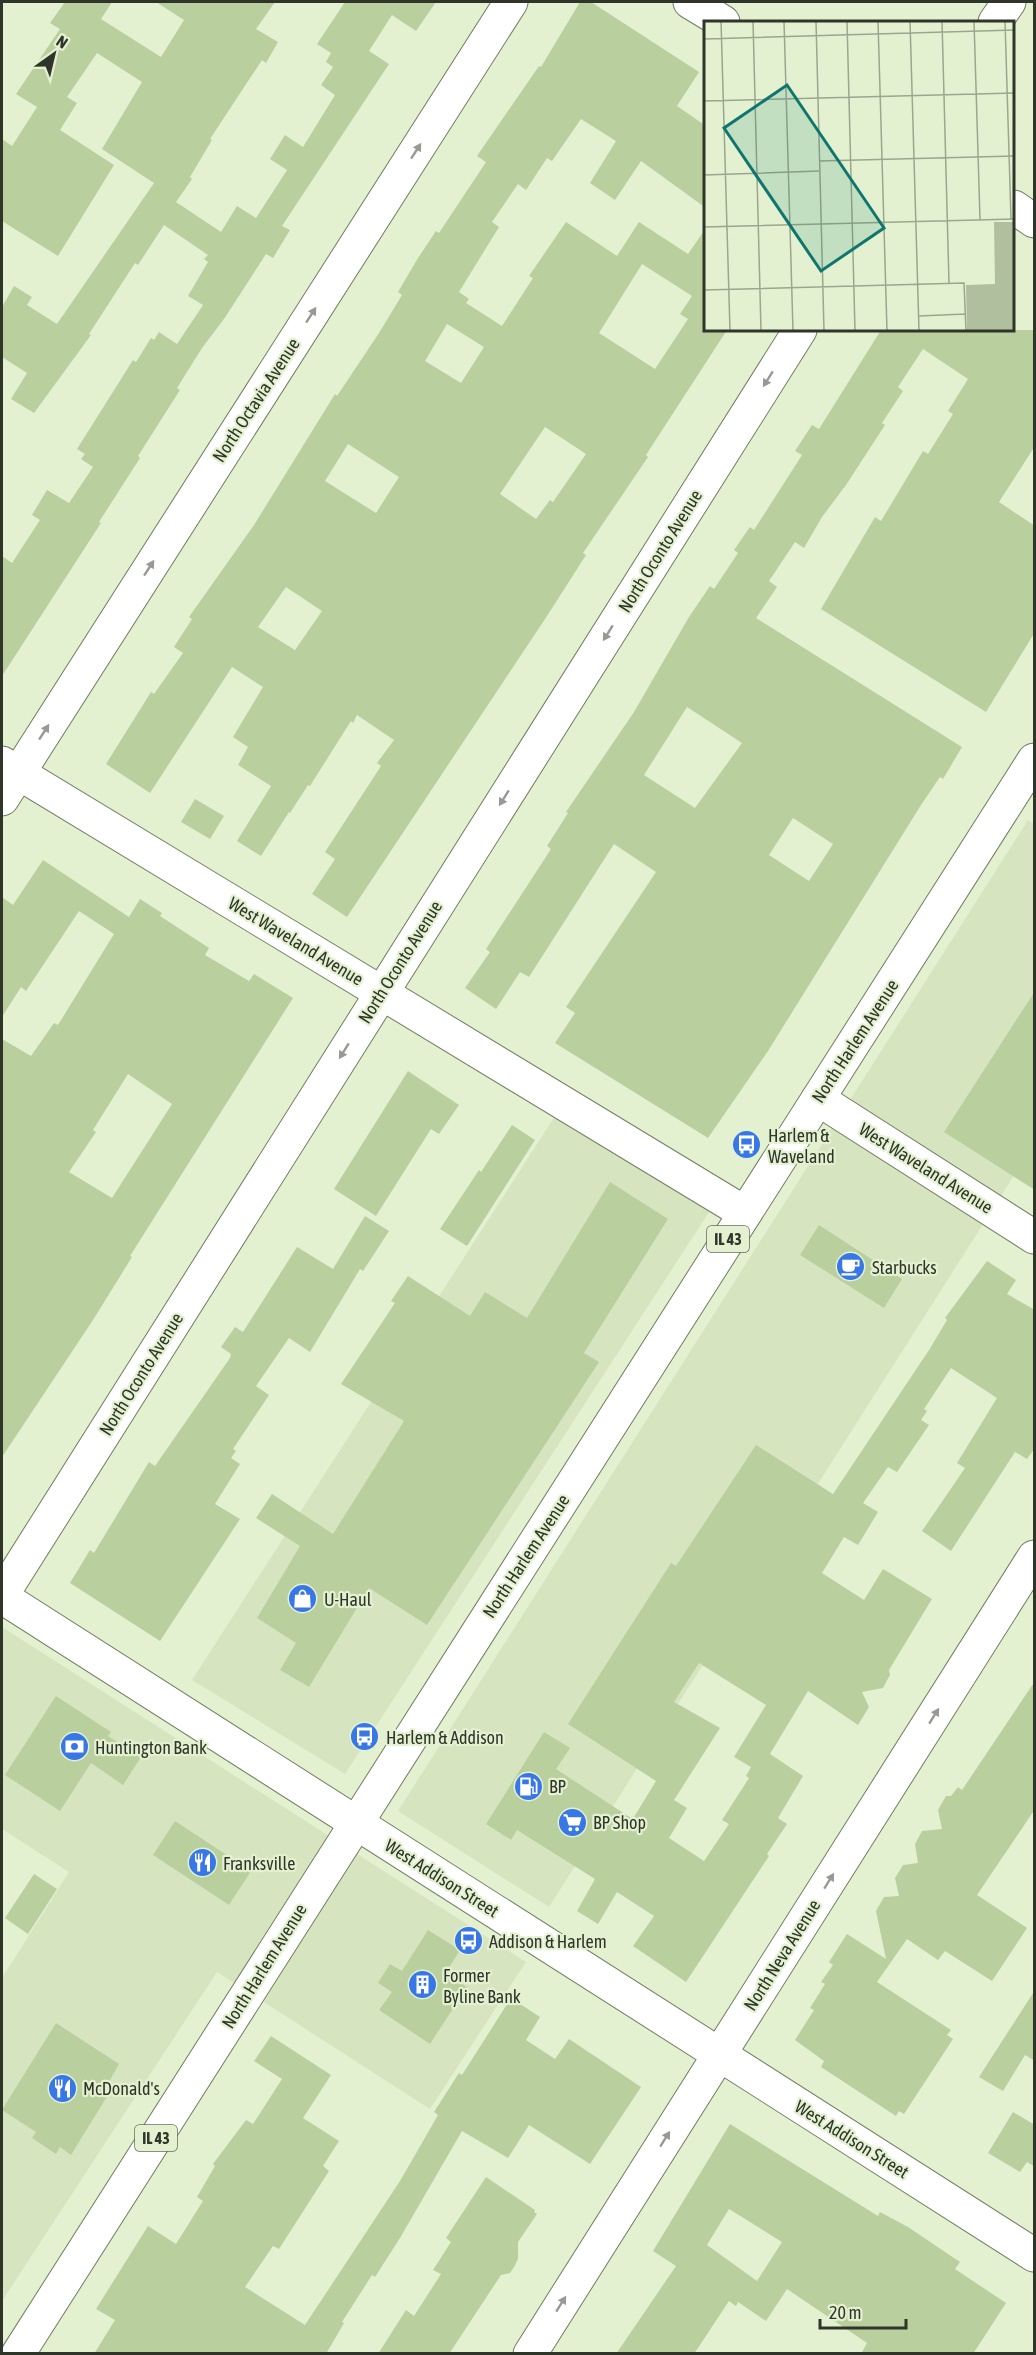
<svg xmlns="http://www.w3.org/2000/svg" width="1036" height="2355" font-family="'Asap Condensed',sans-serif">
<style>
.built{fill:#d6e5c0}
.building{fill:#bacf9e;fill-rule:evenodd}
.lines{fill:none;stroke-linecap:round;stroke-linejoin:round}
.minor-casing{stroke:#717d61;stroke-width:35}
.major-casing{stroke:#717d61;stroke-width:35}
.minor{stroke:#fff;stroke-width:33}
.major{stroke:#fff;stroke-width:33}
.oneway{fill:#979a94}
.labels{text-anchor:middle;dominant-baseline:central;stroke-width:4.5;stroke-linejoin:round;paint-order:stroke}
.shield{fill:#e3f1d1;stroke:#656d5b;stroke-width:1.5}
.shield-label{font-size:16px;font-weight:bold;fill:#2f3529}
.street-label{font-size:18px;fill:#2f3529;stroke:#e3f1d1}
.poi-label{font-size:18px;fill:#2f3529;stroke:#e3f1d1;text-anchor:start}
.inset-road{fill:none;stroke:#9ba68e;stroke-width:1.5}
.view{fill:#0f766e;fill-opacity:0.15;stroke:#0f766e;stroke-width:3}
.inset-edge{fill:none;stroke:#2f3529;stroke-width:3}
</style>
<rect width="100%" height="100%" fill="#e3f1d1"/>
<path class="built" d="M1028 820 1034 824V1144L549 1907 398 1811Z
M557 1113 711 1209 345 1774 192 1680Z
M2 1627 526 1962 430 2109 217 1972 2 2301V1978L69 1872 2 1829Z"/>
<path class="building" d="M65 2H112L101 19 161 57 184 20 156 2H275L256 29 278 42 266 63 262 60 210 139 212 140 190 177 192 179 176 202 221 232 237 206 256 218 287 170 270 159 285 135 303 147 335 95 321 85 333 67 326 62 331 53 317 44 345 2H436L416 31 392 15 369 51 389 64 282 226 290 230 273 258 266 254 224 319 202 348 177 388 180 390 138 456 140 458 99 522 101 523 2 676V556L12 563 40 520 32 515 47 490 69 503 93 467 81 459 85 454 77 449 133 360 136 362 151 338 154 340 159 332 177 344 203 305 188 296 208 262 204 259 208 255 164 225 138 265 135 263 89 334 91 335 34 413 11 399 27 373 2 357V307L14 286 32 297 27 305 57 324 154 183 102 149 142 82 97 53 67 97 77 103 60 130 114 165 58 256 2 221V139L12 146 37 107 16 94 60 29 50 23Z
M580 2H591L699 72 677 106 706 126V208L641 161 615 200 590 183 616 141 581 119 552 161 547 158 526 190 518 184 492 222 499 227 459 292 469 299 466 303 502 326 533 278 529 276 566 222 617 256 639 222 688 254 706 228V330H727L646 455 648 457 583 553 586 555 547 616 347 917 312 894 335 859 325 852 381 766 377 763 394 740 357 715 353 723 351 721 310 786 308 785 290 813 289 812 261 856 237 841 271 786 238 765 248 747 233 737 263 687 232 667 150 793 106 764 151 692 154 694 183 653 174 647 192 619 189 617 254 525 335 394 337 396 379 333 402 295 398 292 418 258 436 231 439 233 486 162 477 156 539 66 541 67ZM642 264 692 296 680 314 688 319 655 369 599 333ZM447 324 484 347 461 383 425 361ZM545 427 586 454 553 502 550 500 536 519 500 494ZM348 444 399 477 376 513 325 481ZM286 587 322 611 295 650 258 627Z
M881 330H1035V446L999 502 1035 526V632L986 712 821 609 875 517 881 521 923 451 928 454 953 414 948 411 968 379 923 349 898 387 903 391 882 423 885 425 846 485 822 517 804 548 795 542 769 581 777 587 756 618 962 747 943 779 940 777 921 805 768 1051 708 1138 555 1043 575 1013 566 1007 656 872 614 844 529 977 520 972 496 1009 465 988 490 952 486 949 551 849 547 846 568 813 566 812 634 712 689 617 710 586 714 589 738 553 734 550 750 527 754 530 802 455 795 451 812 425 819 429ZM687 707 742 743 695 808 644 775ZM793 818 833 844 809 881 769 855Z
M195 799 224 816 210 839 181 822Z
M43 860 129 917 140 899 162 913 160 916 209 948 205 955 249 981 254 974 293 998 130 1256 132 1257 93 1320 2 1457V1039L31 1056 54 1023 58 1025 114 934 79 911 26 991 21 987 2 1017V897L13 905ZM128 1074 172 1104 112 1198 69 1172 96 1132 93 1130Z
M1035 991V1190L944 1132Z
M408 1071 459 1105 439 1134 431 1129 376 1216 334 1189Z
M512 1125 535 1140 467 1246 440 1229 479 1170 481 1172Z
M610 1182 668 1219 584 1353 599 1362 427 1625 369 1588 309 1687 280 1670 296 1643 257 1618 300 1546 256 1518 272 1494 333 1534 404 1421 341 1384 395 1303 391 1301 408 1276 470 1316 485 1292 527 1318Z
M365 1216 389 1231 363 1271 360 1269 310 1352 289 1338 256 1386 269 1395 233 1449 236 1451 231 1458 240 1464 215 1504 240 1519 160 1641 70 1583 90 1550 94 1553 149 1462 155 1466 230 1358 231 1354 221 1347 235 1327 243 1332 297 1247 333 1269Z
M819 1225 902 1279 884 1308 800 1255Z
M987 1261 1016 1280 1007 1294 1035 1310V1448L1027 1459 1015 1452 951 1551 922 1531 965 1468 957 1463 997 1398 951 1368 924 1409 927 1411 921 1420 929 1425 897 1472 888 1467 863 1503 878 1512 858 1545 844 1537 822 1573 864 1600 883 1569 932 1599 889 1670 890 1675 883 1688 862 1692 869 1707 858 1725 808 1691 770 1754 803 1776 778 1818 787 1824 767 1854 769 1856 686 1982 633 1946 654 1916 617 1892 598 1924 577 1911 595 1879 517 1830 511 1840 486 1824 544 1732 570 1748 556 1769 631 1818 634 1817 656 1781 568 1724 671 1563 676 1566 756 1445 833 1494 929 1350 947 1320 945 1318ZM699 1663 766 1705 734 1757 751 1767 746 1776 749 1778 722 1820 729 1824 704 1861 669 1838 687 1808 674 1800 720 1728 674 1702Z
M1035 1681V1809L977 1895 1027 1928 992 1981 945 1951 938 1960 907 1939 877 1982 951 2030 947 2035 953 2039 904 2114 899 2111 896 2116 821 2067 824 2061 795 2040 814 2010 810 2008 825 1984 821 1982 833 1965 829 1962 847 1934 886 1959 876 1911 884 1897 899 1896 895 1878 903 1865 918 1863 915 1844 922 1831 942 1829 938 1810 946 1796H951L958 1787 962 1790Z
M56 1696 111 1732 108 1736 141 1757 123 1785 91 1763 60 1811 5 1775Z
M175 1821 251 1871 229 1905 153 1855Z
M34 1874 57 1889 28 1934 5 1918Z
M428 1930 460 1950 445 1974 467 1987 430 2044 379 2010 392 1992 378 1983 390 1964 402 1971Z
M1035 1990V2061L1025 2055 1003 2091 979 2077Z
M511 1998 540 2017 526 2040 555 2059 569 2039 641 2087 590 2164 529 2125 508 2158 462 2131 400 2238 375 2277 372 2275 342 2322 344 2323 326 2354H94L115 2320 96 2309 148 2226 176 2244 203 2201 197 2197 215 2166 213 2164 246 2120 253 2124 282 2079 254 2061 271 2036 331 2075 303 2118 339 2141 323 2166 329 2171 279 2249 273 2246 245 2287 305 2325 400 2181 438 2115 434 2112 459 2073 462 2075Z
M56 2023 119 2064 106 2087 111 2090 71 2155 60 2147 56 2154 32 2138 36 2132 2 2110Z
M1013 2112 1035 2125V2167L1027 2162 1020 2172 988 2153Z
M730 2124 878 2216 880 2212 908 2227 960 2262 955 2269 1006 2303 973 2354H861L867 2343 787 2289 766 2321 738 2302 736 2306 729 2301 694 2354H616L676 2266 653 2251ZM729 2209 782 2242 757 2281 707 2245Z
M486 2177 535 2210 534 2212 537 2214 518 2242V2259L514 2267 510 2273 501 2275 449 2354H378L406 2310 414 2316 441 2274 433 2270 451 2242 446 2238Z"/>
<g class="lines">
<defs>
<path id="minor" d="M690 2 723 22
M995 22 1009 2
M1014 207 1034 221
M2 763 745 1213
M2 799 511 2
M818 1099 1034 1237
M2 1595 800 330
M2 1597 1034 2255
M530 2354 1034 1557"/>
<path id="major" d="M18 2354 1034 760"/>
</defs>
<use href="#minor" class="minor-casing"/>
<use href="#major" class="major-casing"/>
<use href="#minor" class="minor"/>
<use href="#major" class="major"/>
</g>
<defs><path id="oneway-solid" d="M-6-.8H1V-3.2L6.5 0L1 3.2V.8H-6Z" transform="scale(1.5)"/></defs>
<g class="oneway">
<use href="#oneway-solid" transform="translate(416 151) rotate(-57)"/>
<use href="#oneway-solid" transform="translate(311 315) rotate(-57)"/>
<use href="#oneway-solid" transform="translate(768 379) rotate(122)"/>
<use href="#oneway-solid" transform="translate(149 568) rotate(-57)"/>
<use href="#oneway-solid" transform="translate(608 633) rotate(122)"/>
<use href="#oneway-solid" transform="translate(44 732) rotate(-57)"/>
<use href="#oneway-solid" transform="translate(504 798) rotate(122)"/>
<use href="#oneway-solid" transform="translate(344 1051) rotate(122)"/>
<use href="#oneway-solid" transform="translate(934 1716) rotate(-58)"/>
<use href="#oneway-solid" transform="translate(829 1881) rotate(-58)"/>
<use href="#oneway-solid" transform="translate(665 2139) rotate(-58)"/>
<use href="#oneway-solid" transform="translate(561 2304) rotate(-58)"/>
</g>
<defs>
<symbol id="bus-disc" viewBox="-11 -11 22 22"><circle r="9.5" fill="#3877e6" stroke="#e3f1d1"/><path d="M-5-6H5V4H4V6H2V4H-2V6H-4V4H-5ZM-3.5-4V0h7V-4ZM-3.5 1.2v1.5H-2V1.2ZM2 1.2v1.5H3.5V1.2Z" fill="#fff"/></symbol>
<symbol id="cafe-disc" viewBox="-11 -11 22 22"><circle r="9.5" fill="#3877e6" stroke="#e3f1d1"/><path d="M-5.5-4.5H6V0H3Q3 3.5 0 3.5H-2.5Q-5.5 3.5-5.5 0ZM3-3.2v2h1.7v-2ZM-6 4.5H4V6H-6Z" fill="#fff"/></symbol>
<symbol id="shop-disc" viewBox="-11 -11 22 22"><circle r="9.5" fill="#3877e6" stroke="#e3f1d1"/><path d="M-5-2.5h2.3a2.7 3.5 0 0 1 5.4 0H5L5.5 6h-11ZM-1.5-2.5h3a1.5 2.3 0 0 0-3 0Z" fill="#fff"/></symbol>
<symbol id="bank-disc" viewBox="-11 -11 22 22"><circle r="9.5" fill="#3877e6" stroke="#e3f1d1"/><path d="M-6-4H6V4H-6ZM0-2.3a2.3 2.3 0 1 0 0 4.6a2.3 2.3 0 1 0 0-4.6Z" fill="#fff"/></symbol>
<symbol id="fuel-disc" viewBox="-11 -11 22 22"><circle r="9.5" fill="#3877e6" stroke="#e3f1d1"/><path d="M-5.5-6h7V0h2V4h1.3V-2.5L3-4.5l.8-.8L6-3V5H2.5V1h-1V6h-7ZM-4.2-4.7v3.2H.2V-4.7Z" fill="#fff"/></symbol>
<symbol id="supermarket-disc" viewBox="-11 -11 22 22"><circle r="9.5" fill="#3877e6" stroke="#e3f1d1"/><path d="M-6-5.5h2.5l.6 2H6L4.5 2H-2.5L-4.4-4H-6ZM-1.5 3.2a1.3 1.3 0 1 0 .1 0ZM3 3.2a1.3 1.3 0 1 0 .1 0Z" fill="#fff"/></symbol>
<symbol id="restaurant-disc" viewBox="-11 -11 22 22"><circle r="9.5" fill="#3877e6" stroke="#e3f1d1"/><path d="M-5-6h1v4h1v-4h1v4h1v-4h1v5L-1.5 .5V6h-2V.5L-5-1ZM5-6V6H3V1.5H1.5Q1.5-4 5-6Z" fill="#fff"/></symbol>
<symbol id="building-disc" viewBox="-11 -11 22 22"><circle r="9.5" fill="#3877e6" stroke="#e3f1d1"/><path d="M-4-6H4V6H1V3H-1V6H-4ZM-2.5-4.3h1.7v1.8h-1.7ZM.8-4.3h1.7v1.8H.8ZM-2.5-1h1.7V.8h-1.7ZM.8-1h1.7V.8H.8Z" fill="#fff"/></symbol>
</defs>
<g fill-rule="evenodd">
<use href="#bus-disc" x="730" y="1128" width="33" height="33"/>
<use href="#cafe-disc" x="834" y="1250" width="33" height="33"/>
<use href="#shop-disc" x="286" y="1582" width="33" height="33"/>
<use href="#bus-disc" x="348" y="1720" width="33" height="33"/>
<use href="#bank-disc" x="58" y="1730" width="33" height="33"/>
<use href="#fuel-disc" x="512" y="1770" width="33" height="33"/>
<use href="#supermarket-disc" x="556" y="1806" width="33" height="33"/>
<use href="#restaurant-disc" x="186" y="1846" width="33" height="33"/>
<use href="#bus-disc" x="452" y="1924" width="33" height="33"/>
<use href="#building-disc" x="406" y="1968" width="33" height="33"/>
<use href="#restaurant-disc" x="46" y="2072" width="33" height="33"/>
</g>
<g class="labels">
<g class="shield">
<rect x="707" y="1226" width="42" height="26" rx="4.5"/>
<rect x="135" y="2125" width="42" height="26" rx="4.5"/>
</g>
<g class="shield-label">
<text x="728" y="1239">IL 43</text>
<text x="156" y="2138">IL 43</text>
</g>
<g class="street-label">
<text transform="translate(256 400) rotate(-57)">North Octavia Avenue</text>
<text transform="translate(660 551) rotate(-58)">North Oconto Avenue</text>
<text transform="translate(296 941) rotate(31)">West Waveland Avenue</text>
<text transform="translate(400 962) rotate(-58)">North Oconto Avenue</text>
<text transform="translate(855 1041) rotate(-57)">North Harlem Avenue</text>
<text transform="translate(926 1168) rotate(32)">West Waveland Avenue</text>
<text transform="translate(141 1374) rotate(-58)">North Oconto Avenue</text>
<text transform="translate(526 1556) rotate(-57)">North Harlem Avenue</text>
<text transform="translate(442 1878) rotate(32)">West Addison Street</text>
<text transform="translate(782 1955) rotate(-58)">North Neva Avenue</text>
<text transform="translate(264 1966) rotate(-58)">North Harlem Avenue</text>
<text transform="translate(852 2139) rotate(32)">West Addison Street</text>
</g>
<g class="poi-label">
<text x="768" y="1135">Harlem &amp;<tspan x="768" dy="21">Waveland</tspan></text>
<text x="872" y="1267">Starbucks</text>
<text x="324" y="1599">U-Haul</text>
<text x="386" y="1737">Harlem &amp; Addison</text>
<text x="95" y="1747">Huntington Bank</text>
<text x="549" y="1786">BP</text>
<text x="593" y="1822">BP Shop</text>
<text x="223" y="1863">Franksville</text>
<text x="489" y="1941">Addison &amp; Harlem</text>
<text x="443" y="1975">Former<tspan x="443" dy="21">Byline Bank</tspan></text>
<text x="83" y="2088">McDonald's</text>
</g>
</g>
<g transform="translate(704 21)">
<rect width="310" height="310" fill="#e3f1d1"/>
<path d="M290 201H310V310H263L262 264 291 263Z" fill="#b0bf9d"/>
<path class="inset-road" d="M17 0 26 310M49 0 57 310M80 0 89 310M112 0 120 310M143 0 151 310M174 0 183 310M206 0 215 310M238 0 245 262M270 0 276 198M301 0 307 198M0 18 311 9M0 80 311 72M115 140 311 135M0 154 115 150M0 206 311 198M0 269 260 262 262 310M215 295 261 293"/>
<path class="view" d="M83 64 180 207 117 250 20 107Z"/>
<rect width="310" height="310" class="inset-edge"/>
</g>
<rect width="1036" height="2355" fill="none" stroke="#2f3529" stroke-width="6"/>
<g transform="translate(54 54) rotate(34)" stroke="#e3f1d1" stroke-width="4.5" paint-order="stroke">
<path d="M0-4.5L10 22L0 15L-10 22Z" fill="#2f3529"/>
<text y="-9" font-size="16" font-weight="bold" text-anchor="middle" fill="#2f3529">N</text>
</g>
<path d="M820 2319v9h86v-9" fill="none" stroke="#2f3529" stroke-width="3"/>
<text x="829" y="2319" font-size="18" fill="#2f3529" stroke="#e3f1d1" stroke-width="4.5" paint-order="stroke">20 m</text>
</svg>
